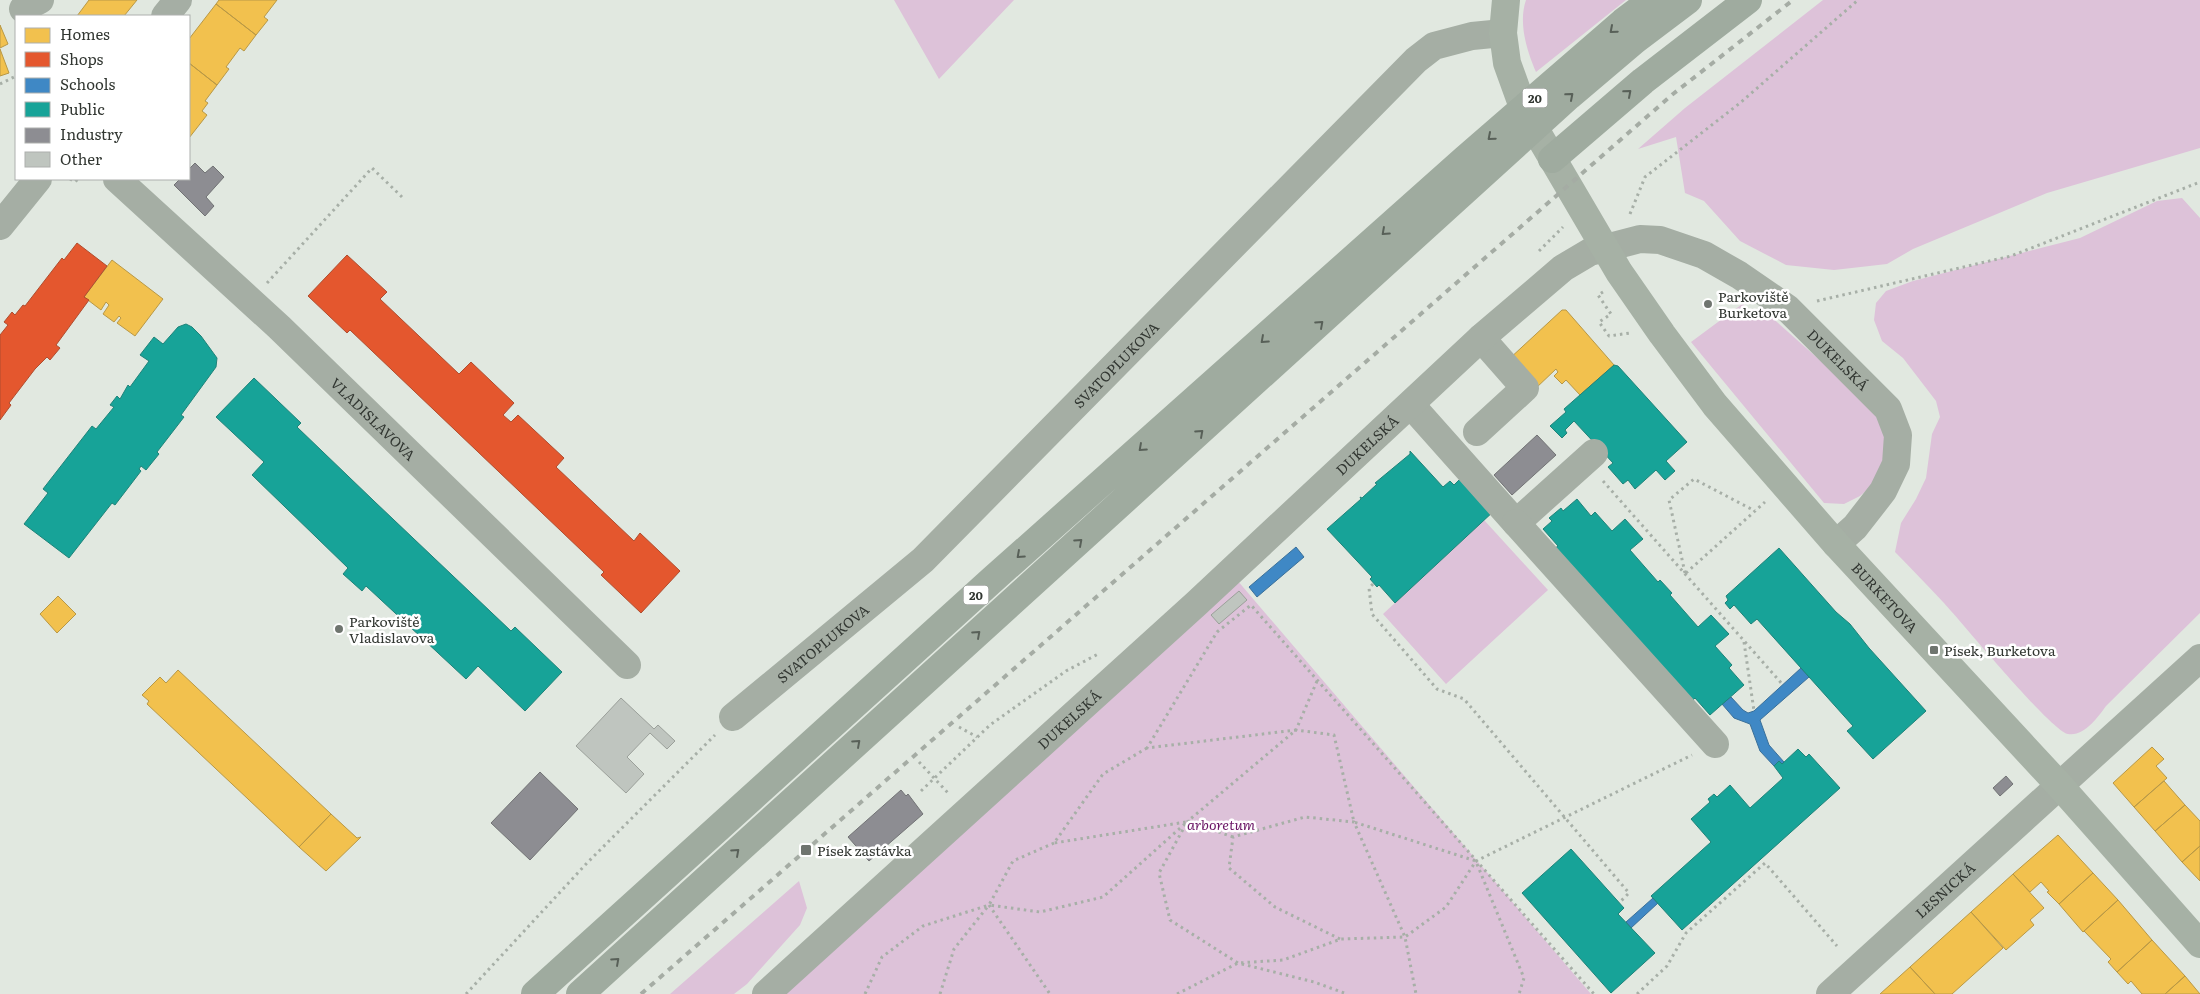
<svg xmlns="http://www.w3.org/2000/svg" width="2200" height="994" font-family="Literata,serif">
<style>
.green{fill:#ddc2d9}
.homes{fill:#f2c14e;stroke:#b89846}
.shops{fill:#e4572e;stroke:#af4d2f}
.schools{fill:#3f88c5;stroke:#3b7099}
.public{fill:#17a398;stroke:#1f8379}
.industry{fill:#8d8d92;stroke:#727375}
.building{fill:#bfc5bf;stroke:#9ba09a}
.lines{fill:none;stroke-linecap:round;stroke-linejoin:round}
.path{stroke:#a7afa7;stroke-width:3;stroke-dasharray:2.5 4;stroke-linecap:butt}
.minor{stroke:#a5aea4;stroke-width:28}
.major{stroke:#a6b1a5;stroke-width:28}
.highway{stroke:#9fab9f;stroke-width:28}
.rail{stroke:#a5aca4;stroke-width:4;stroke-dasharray:6 6;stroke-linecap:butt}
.oneway{stroke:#586058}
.poi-dot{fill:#6f756f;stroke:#fff;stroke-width:2}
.labels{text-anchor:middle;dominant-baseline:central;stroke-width:5;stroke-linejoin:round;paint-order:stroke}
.shield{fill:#fff;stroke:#707370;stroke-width:1}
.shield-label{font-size:12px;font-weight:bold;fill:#323732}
.poi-label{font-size:14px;fill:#323732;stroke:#fff;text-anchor:start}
.street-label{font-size:14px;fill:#323732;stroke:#fff}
.park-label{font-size:14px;font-style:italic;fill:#6a1565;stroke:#fff}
</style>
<rect width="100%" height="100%" fill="#e1e8e0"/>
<path class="green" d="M894 0H1014L939 79Z
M1526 0H1626L1536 72C1527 51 1518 23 1526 0Z
M1823 0H2200V148L2047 193 1913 249 1887 264 1834 270 1786 265 1740 241 1704 201 1685 193 1676 137 1638 149 1685 108Z
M2182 198 2200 218V613L2106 706C2098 717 2084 737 2068 734 2051 731 1961 621 1943 602 1927 585 1911 568 1895 552L1901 523 1916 499 1926 478 1932 434 1940 417 1936 401 1903 358 1882 341 1874 320 1876 303 1886 291 1913 281 2080 238 2157 201Z
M1745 302 1742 310 1768 314 1868 403 1884 424 1886 454 1876 482 1860 496 1844 504 1824 503 1691 342Z
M1484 520 1548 590 1446 684 1383 614Z
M1237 580 1591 994H778Z
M799 881 807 908 800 925 747 984 734 994H670Z"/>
<path class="homes" d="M89 0H137L124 16H77Z
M219 0H277L264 17 268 20 256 35 216 4Z
M216 4 256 35 244 51 240 48 226 67 229 69 217 85 189 63V39Z
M0 25 8 44 0 48Z
M0 49 9 73 0 76Z
M189 63 217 85 205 101 208 103 202 111 207 115 189 138Z
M112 260 163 299 135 336 117 323 121 318 119 316 114 322 103 314 109 305 106 302 101 310 84 297Z
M1562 310H1566L1614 365 1580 395 1566 380 1562 384 1554 376 1558 372 1556 369 1535 389 1508 360Z
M58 596 76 614 57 633 40 614Z
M178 670 331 814 299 847 147 704 149 701 142 695 160 677 166 683Z
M2152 747 2164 759 2156 766 2167 778 2134 807 2113 783Z
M2164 781 2185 805 2155 831 2134 807Z
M2185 805 2200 821V846L2182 862 2155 831Z
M331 814 357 838 361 837 326 871 299 847Z
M2058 835 2093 873 2059 904 2047 892 2049 891 2041 882 2030 892 2013 874Z
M2200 846V881L2182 862Z
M2093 873 2118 900 2083 932 2059 904Z
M2013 874 2044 908 2030 920 2034 925 2006 950 1971 912Z
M2118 900 2152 940 2117 972 2108 962 2111 959 2084 931Z
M1971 912 2003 948 1952 994H1935L1910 967Z
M2152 940 2185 976 2165 994H2142L2131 981 2128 984 2117 972Z
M1910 967 1935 994H1880Z
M2185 976 2200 994H2165Z"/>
<path class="shops" d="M77 243 107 266 84 297 89 300 56 345 60 348 50 360 47 357 35 369 9 403 11 405 0 420V335L8 325 4 322 12 312 15 315 23 305 25 306 62 258 64 260Z
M347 255 387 292 380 299 459 374 471 362 514 403 503 415 511 422 518 415 564 458 556 467 634 541 640 533 680 571 641 613 601 575 604 572 350 330 347 333 308 296Z"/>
<path class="schools" d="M1296 547 1304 557 1257 597 1249 587Z
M1801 668 1809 677 1760 720 1769 745 1784 762 1782 764 1779 761 1774 766 1760 751 1750 724 1734 718 1722 704 1731 697 1743 710 1748 713 1754 711Z
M1653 898 1658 903 1631 928 1626 922Z"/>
<path class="public" d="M186 324 192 327 201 336 217 358 216 367 181 415 184 417 157 452 159 454 146 470 141 466 139 469 141 471 115 505 112 503 69 558 24 524 48 493 43 489 92 426 96 429 114 407 110 405 117 396 120 399 128 385 130 387 149 361 140 355 154 337 163 344 178 327Z
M1614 365 1618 366 1687 442 1666 461 1675 471 1665 480 1656 470 1635 489 1628 480 1623 484 1608 467 1613 463 1574 421 1565 430 1567 433 1562 438 1550 426 1566 412 1564 409Z
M254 378 301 423 297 427 374 501 511 631 515 627 562 672 525 711 478 666 466 679 366 586 362 591 343 574 348 568 252 475 264 462 216 417Z
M1410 451 1443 487 1450 481 1454 485 1463 476 1495 510 1395 603 1379 585 1377 587 1370 579 1372 577 1327 529 1361 499 1360 497 1362 498 1377 484 1375 483 1410 454Z
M1577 499 1591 516 1595 512 1612 531 1625 519 1643 539 1630 550 1658 582 1660 580 1672 593 1670 595 1698 627 1711 615 1729 634 1715 646 1732 665 1729 668 1744 685 1710 715 1695 698 1691 702 1554 549 1558 546 1543 529 1552 521 1549 518 1561 508 1563 511Z
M1779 548 1836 612 1850 624 1869 648 1926 711 1873 759 1847 731 1853 726 1757 619 1751 624 1734 605 1730 609 1725 603 1728 600 1726 596Z
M1798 749 1806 757 1809 754 1840 788 1682 930 1651 896 1711 842 1691 819 1710 802 1708 799 1714 794 1717 797 1730 785 1750 808 1783 778 1774 766 1779 761 1782 764Z
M1571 849 1624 908 1618 914 1655 953 1611 993 1522 893Z"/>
<path class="industry" d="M195 163 205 173 213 166 224 177 206 197 214 206 205 216 174 185 180 179H189V169Z
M1537 435 1556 455 1512 495 1494 475Z
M540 772 578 809 530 860 491 823Z
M2006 776 2013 784 2000 796 1993 788Z
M901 790 906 796 908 794 923 814 869 861 848 837Z"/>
<path class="building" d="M1239 591 1247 600 1219 624 1211 615Z
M621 698 654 729 658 725 675 741 667 749 650 733 627 757 644 774 626 793 576 746Z"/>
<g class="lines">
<path class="path" d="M0 84 16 76
M70 179 75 182 78 179
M1630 214 1645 177 1740 103 1858 0
M1539 251 1563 227
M267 283 372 168 402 197
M1603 292 1598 295 1611 314 1599 322 1609 336 1630 333
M1817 301 2011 256 2200 182
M1603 481 1783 685
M1685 573 1669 500 1694 479 1755 511
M1686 573 1765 502
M1373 584 1369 588 1372 614 1437 689 1464 699 1629 893 1619 903
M1744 642 1754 711
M1317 681 1296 730 1334 735 1354 822 1476 861
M959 727 977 737
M1147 748 1103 774 1054 843 1186 822
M919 762 949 794
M921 791 990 725 1066 671 1100 653
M1186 824 1159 873 1170 920 1238 963 1314 982 1347 994
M1233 837 1188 821 1296 730 1147 748 1217 632 1251 605 1594 994
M1054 843 1013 861 989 905 1040 912 1103 897 1188 821
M1477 864 1524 978 1519 994
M989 905 1050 994
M1340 939 1275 907 1229 868 1233 837 1305 817 1354 822 1405 937 1416 994
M466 994 587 863 715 735
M865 994 882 957 923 926 989 905
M940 994 954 949 989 905
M1177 994 1238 963 1283 960 1341 939 1405 937 1446 907 1476 861 1692 755
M1637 994 1667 966 1686 933 1765 863 1837 946"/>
<g class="minor">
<path d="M23 9 40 0"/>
<path d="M165 16 178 0"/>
<path id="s1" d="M117 179 279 327 627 665"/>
<path d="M0 226 38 179"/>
<path d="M1411 405 1516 523 1594 453"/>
<path d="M1477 432 1525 388 1481 338"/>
<path d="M1516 523 1715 744"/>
<path id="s2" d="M733 717 923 560 1416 60 1434 46 1472 36 1503 33"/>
<path id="s3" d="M766 994 1197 603 1481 338 1563 268 1590 252 1640 239 1660 240 1704 255 1739 275 1787 308 1888 409 1898 435 1896 464 1883 491 1855 527 1836 544"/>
<path id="s4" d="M1830 994 2200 658"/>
</g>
<path class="major" id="s5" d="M1506 0 1503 33 1507 63 1524 110 1619 272 1662 334 1715 405 1836 544 2060 786 2200 944"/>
<path class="highway" d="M1552 159 1643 81 1748 0
M535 994 992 580 1465 159 1623 22 1652 0
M580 994 1569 96 1635 40 1688 0"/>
<path class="rail" d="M641 994 1673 94 1793 0"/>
</g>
<defs><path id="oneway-chevron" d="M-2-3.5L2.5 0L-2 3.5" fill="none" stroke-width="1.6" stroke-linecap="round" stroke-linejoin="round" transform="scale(1.25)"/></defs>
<g class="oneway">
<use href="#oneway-chevron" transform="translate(1613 30) rotate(139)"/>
<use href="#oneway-chevron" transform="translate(1628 93) rotate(-41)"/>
<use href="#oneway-chevron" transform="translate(1570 96) rotate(-41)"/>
<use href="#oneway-chevron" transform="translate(1491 137) rotate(139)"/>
<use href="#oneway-chevron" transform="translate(1385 232) rotate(138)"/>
<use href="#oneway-chevron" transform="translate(1320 324) rotate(-42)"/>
<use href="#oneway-chevron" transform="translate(1264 340) rotate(138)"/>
<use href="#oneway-chevron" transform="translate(1200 433) rotate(-42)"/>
<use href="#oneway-chevron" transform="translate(1142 448) rotate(138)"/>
<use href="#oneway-chevron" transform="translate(1079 542) rotate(-42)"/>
<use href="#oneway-chevron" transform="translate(1020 555) rotate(138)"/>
<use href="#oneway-chevron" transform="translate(977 634) rotate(-42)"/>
<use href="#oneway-chevron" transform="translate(857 743) rotate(-42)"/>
<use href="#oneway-chevron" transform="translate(736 852) rotate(-42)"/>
<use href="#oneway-chevron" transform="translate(616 961) rotate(-42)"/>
</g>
<g class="poi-dot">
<circle cx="1708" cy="304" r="5"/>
<circle cx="339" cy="629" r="5"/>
<rect x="1929" y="645" width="10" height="10" rx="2.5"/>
<rect x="800" y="844" width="12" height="12" rx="2.5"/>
</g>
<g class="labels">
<g class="shield">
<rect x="1522.5" y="88.5" width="25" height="19" rx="4"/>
<rect x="963.5" y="585.5" width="25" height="19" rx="4"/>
</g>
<g class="shield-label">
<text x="1535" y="98">20</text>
<text x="976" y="595">20</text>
</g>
<g class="poi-label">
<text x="1718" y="296">Parkoviště<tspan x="1718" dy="16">Burketova</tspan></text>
<text x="349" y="621">Parkoviště<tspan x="349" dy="16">Vladislavova</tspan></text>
<text x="1944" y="650">Písek, Burketova</text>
<text x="817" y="850">Písek zastávka</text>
</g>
<g class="street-label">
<text stroke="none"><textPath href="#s3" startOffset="1399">DUKELSKÁ</textPath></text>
<text stroke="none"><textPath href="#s2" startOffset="521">SVATOPLUKOVA</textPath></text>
<text stroke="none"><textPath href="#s1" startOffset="351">VLADISLAVOVA</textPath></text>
<text stroke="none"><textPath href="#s3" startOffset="814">DUKELSKÁ</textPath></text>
<text stroke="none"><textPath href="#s5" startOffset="722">BURKETOVA</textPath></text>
<text stroke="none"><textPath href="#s2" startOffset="116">SVATOPLUKOVA</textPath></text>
<text stroke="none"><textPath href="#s3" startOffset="409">DUKELSKÁ</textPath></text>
<text stroke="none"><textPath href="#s4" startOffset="155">LESNICKÁ</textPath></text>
</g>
<g class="park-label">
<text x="1221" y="824">arboretum</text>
</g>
</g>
<rect x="15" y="15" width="175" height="165" fill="#ffffff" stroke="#adafad"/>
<rect x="25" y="28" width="25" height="15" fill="#f2c14e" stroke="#adafad"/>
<text x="60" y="40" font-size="15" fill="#323732">Homes</text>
<rect x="25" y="52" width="25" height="15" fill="#e4572e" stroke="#adafad"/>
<text x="60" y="65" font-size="15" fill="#323732">Shops</text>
<rect x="25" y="78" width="25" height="15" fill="#3f88c5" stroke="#adafad"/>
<text x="60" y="90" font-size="15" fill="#323732">Schools</text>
<rect x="25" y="102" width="25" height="15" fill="#17a398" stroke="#adafad"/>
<text x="60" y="115" font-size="15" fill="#323732">Public</text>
<rect x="25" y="128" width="25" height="15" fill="#8d8d92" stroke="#adafad"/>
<text x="60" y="140" font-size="15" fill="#323732">Industry</text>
<rect x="25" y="152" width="25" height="15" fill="#bfc5bf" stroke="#adafad"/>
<text x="60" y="165" font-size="15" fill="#323732">Other</text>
</svg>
